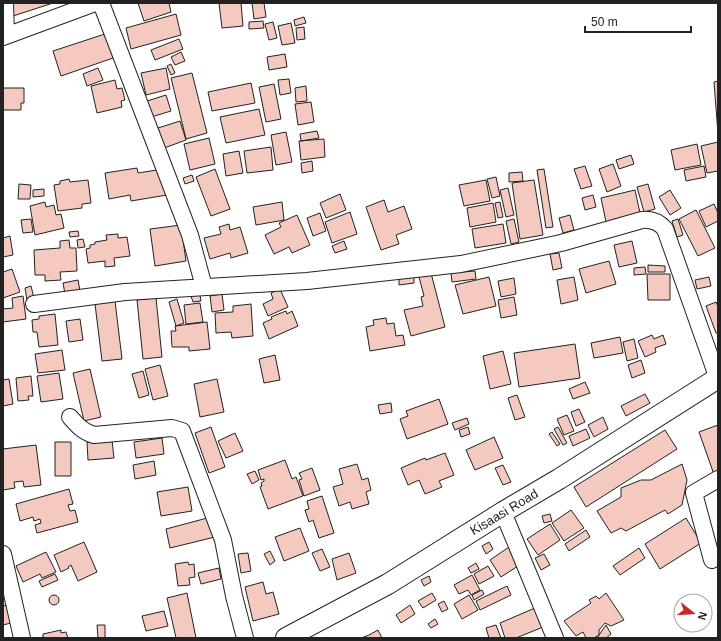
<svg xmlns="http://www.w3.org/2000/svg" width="721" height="641" font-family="Helvetica,sans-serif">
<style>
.building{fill:#f3c9c0;stroke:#222}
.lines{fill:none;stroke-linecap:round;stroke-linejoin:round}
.minor-casing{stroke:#222;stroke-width:18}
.major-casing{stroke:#222;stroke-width:22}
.minor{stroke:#fff;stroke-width:16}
.major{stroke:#fff;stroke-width:20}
.labels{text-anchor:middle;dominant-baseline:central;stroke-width:3;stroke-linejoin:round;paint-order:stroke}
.street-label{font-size:13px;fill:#222;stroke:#fff}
</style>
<rect width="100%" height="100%" fill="#fff"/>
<path class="building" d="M10 3H53L13 16Z
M138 3H169L171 12 144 21Z
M219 3H241L243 26 222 28Z
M252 3H264L266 17 254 19Z
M176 14 181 35 131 49 126 28Z
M304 17 306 23 295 26 294 20Z
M263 21 264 28 249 29V22Z
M273 22 277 38 269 40 265 24Z
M291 23 295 43 282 45 278 26Z
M304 27 305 39 297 40 296 28Z
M108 33 116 57 61 76 53 51Z
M179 39 183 49 155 60 151 50Z
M181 52 185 61 175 65 171 57Z
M285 54 287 67 269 70 267 57Z
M171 64 175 73 171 75 167 66Z
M98 68 103 80 87 86 83 74Z
M166 68 170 89 146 95 141 73Z
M192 73 207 133 186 139 171 78Z
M289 79 291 93 280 95 278 80Z
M115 80 117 89 122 88 125 100 121 101 122 107 97 113 91 86Z
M718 81V134L714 82Z
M251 83 255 103 212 111 208 92Z
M274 84 281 119 266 122 259 87Z
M306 86 307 101 296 102 295 88Z
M3 88H24V103H21V110H3Z
M166 95 171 111 151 117 147 101Z
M311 102 314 122 298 125 295 104Z
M259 109 265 135 226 143 220 117Z
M180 121 186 140 164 148 158 128Z
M317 131 319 138 301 141 300 134Z
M286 132 292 162 276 165 271 135Z
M209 138 215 164 190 170 184 144Z
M324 139 325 157 301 160 299 141Z
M718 142V171L707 173 701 146Z
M697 144 701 165 675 170 671 150Z
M271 147 273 170 247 173 244 151Z
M239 151 243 173 226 176 223 154Z
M631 155 634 164 619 169 616 160Z
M312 161 313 171 302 173 301 163Z
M613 164 621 186 607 192 599 169Z
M585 166 592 186 581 189 574 169Z
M704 166 706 177 686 181 684 170Z
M137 168 138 173 163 169 167 195 131 201 130 195 109 199 105 173Z
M215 169 230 209 211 216 196 177Z
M544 169 553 227 546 228 537 170Z
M522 172 523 181 509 182V173Z
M192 175 194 181 185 184 183 178Z
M496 177 500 196 492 198 487 179Z
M69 179 70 182 88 180 91 203 82 204V208L58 211 54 185 60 184V181Z
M486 180 490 201 464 206 459 185Z
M534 180 543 235 520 239 512 183Z
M19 184 31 185 30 199H18Z
M648 184 655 209 644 212 637 187Z
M508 188 514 215 506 217 500 190Z
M44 189V196L33 197V190Z
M635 190 640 213 606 222 601 198Z
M670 190 681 208 670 215 659 197Z
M340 194 346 210 326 218 320 203Z
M593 195 596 207 585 210 582 198Z
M384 200 388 212 404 206 412 229 396 235 399 244 381 250 366 207Z
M45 202 46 207 54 205 56 215 61 214 64 228 35 235 30 206Z
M282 202 284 220 256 225 253 207Z
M500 202 503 217 498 218 495 203Z
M493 203 496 222 470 227 467 208Z
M714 204 718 213V221L706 227 699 211Z
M696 210 715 248 698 256 679 219Z
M350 212 357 234 332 243 325 222Z
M320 213 326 231 313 236 307 218Z
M297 215 310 245 292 253 289 247 274 254 265 235 281 227 279 223Z
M570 215 574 230 563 233 559 218Z
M31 219 33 232 23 233 21 220Z
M514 219 519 242 511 244 506 221Z
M678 219 683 235 677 237 672 221Z
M229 224 230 230 240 227 248 253 231 258 230 253 210 259 204 238 221 234 219 227Z
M503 224 506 243 475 248 472 229Z
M181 225 186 261 155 266 150 229Z
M78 231 79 236 70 237 69 232Z
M118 234V238L127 237 130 256 114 258 115 266 105 267V261L88 263 86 249 90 248V245L95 244V242L107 240 106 235Z
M10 236 13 255 3 257V238Z
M83 239 85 247 78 248 77 240Z
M69 240 70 248H76L77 271 60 272 61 280 45 281V275H35L34 250 60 248V241Z
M344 241 347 249 335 253 332 246Z
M632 241 637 263 619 267 614 245Z
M559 253 562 268 553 270 550 254Z
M609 261 616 284 586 293 579 269Z
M648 265 665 266V272H648Z
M645 267 646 274 634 275V268Z
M12 269 20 292 3 298V272Z
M475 271 476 279 452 282 451 273Z
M431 273 445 327 411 336 404 310 423 306 421 297 424 296 419 277Z
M647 274H670V300H648Z
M414 275V283L399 285V277Z
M489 277 496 306 463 314 455 285Z
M574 277 578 300 561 304 557 280Z
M709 277 711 286 697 289 695 280Z
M514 278 516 294 501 297 498 281Z
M78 280 80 291 65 294 63 283Z
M31 286 34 298 27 300 25 288Z
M280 289 288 307 268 316 263 304 273 299 271 293Z
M222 294 224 310 212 312 210 296Z
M200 295 201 301 193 302 191 296Z
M23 296 26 319 3 322V309L13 308 12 298Z
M514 297 517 315 501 318 498 300Z
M156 298 162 357 143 359 137 300Z
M177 299 184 323 176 326 169 302Z
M115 301 122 359 102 361 95 304Z
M716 302 718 307V333H716L706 306Z
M200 303 203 322 186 324 184 305Z
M251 304 253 336 232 338 231 332 216 333 215 313 233 312V306Z
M286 311 287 314 292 311 298 326 269 339 263 323 272 319 271 317Z
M55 314 58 345 39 347 37 332H33L32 320 39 319V316Z
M386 318 387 324 394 323 396 336 403 335 405 345 370 351 366 327 374 325 373 320Z
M80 319 83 340 69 342 66 321Z
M207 322 210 349 189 351V347H172L171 331H176L175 326Z
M652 335 654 339 663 335 666 344 655 348 656 352 645 357 638 341Z
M620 337 623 353 594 358 591 343Z
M634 339 638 358 627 361 623 342Z
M575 344 580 378 519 387 514 353Z
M62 350 65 370 38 373 35 354Z
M503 351 511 384 490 389 483 356Z
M275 355 280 380 264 383 259 359Z
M641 360 645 373 632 378 628 365Z
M160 365 168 396 153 400 145 369Z
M90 369 101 417 84 421 73 373Z
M143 371 149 395 139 398 132 374Z
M59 373 63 399 41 402 37 376Z
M31 376 33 396H28L29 400 18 401 16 378Z
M9 379 13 404 3 406V380Z
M217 379 224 412 200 417 194 384Z
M585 382 590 393 573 399 569 389Z
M645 394 650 403 626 416 621 406Z
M517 395 525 417 515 420 508 398Z
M439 399 448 424 407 439 400 419 408 416 406 411Z
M391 403 392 412 380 414 378 405Z
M579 409 585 422 576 426 571 412Z
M567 415 574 431 564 435 557 419Z
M603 417 608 429 594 437 588 425Z
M467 418 469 424 455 430 452 423Z
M718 425V483H717L699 432Z
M211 427 225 467 209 473 195 433Z
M468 427 470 434 461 437 459 430Z
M558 427 567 443 563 445 554 429Z
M586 429 590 438 573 446 569 436Z
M665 430 677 449 586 507 574 487Z
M552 432 560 444 557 446 549 434Z
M235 433 243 451 226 458 218 441Z
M494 437 503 458 475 470 466 450Z
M162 438 164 454 136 458 134 442Z
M112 440 114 458 88 460 87 442Z
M55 442H71V476H55Z
M36 445 41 485 24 487 23 481 14 482 15 488 3 490V449Z
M445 453 454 475 439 481 442 487 425 494 419 480 408 485 401 468 425 458 426 460Z
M285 460 292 479 296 477 303 496 268 509 260 487 262 486 261 483 264 481V479L261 480 258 470Z
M154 461 156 475 135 479 133 465Z
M357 464 362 480 368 478 371 490 366 492 369 504 352 509 350 502 339 506 333 487 343 484 339 469Z
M682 464 687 480 682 505 668 514 665 510 626 531 621 528 611 533 597 511 621 497V488L641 480H651Z
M503 465 511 482 503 485 495 468Z
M312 468 320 490 304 496 299 480 302 479 299 473Z
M255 471 259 480 252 484 247 474Z
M188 487 192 511 161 516 157 492Z
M69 489 73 504 68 505 70 511 75 510 78 522 37 533 35 525 41 523 40 519 34 521 33 517 20 521 16 504Z
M322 496 334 533 319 538 313 520 309 522 305 510 309 509 307 501Z
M571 510 584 528 564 541 552 523Z
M550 514 552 521 544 523 542 516Z
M211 517 215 537 170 548 166 529Z
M686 518 701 543 660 569 645 544Z
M550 524 560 540 538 555 527 539Z
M300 528 309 551 284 561 275 537Z
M586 530 590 537 569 551 565 544Z
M84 542 97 572 78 581 71 565 68 567 69 568 61 572 54 555Z
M489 542 493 549 486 554 482 546Z
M509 547 521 564 501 577 490 560Z
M639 548 645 558 620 575 613 566Z
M322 549 330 567 320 571 312 553Z
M270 551 275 561 270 565 264 554Z
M46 552 56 572 42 578 40 574 23 582 16 566Z
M248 553 251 571 241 573 238 554Z
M349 553 356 573 337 580 332 559Z
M544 554 550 565 541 570 535 558Z
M188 562 189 565 194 564 195 577 189 578 190 585 178 586 175 564Z
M476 563 479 569 471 573 468 568Z
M488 566 494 576 479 584 474 574Z
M219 568 221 579 201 584 198 573Z
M55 574 58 580 42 587 39 581Z
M472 575 480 590 471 595 468 590 459 594 454 585Z
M429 576 431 582 424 586 421 580Z
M263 582 266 594 273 592 279 614 253 621 245 587Z
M507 586 511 595 480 610 476 601Z
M482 590 484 594 474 600 472 595Z
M187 593 196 638H176L167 598Z
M432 593 436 600 423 608 418 601Z
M606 593 624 620 611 626 605 623 599 630V635L594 638H586L583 632 576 636 564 621 591 603 589 600 596 596 599 599Z
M49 600a5 5 0 1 1 10 0a5 5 0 1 1-10 0Z
M469 595 478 610 462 619 454 604Z
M444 601 448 609 442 612 438 604Z
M7 605 11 623 3 625V606Z
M410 605 415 614 401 623 396 615Z
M535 608 543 627 516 638H505L500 623Z
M164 611 168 626 146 631 142 616Z
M435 619 438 624 431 628 428 624Z
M97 625H105V638H98Z
M496 625 501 638H489L486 628Z
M606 625 611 634 606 638H597Z
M61 630V633L66 632 68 638H41L43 637V634Z
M378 630 382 638H361L369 635Z"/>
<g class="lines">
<defs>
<path id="minor" d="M5 3 6 36
M101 3 190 235 204 287
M3 37 95 3
M34 304 125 292 307 281 461 264 561 243 642 220C652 219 659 222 665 229L718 379
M70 417C78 426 83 432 94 435L172 428 182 431 223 540 234 596 245 638
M503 512 555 638
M3 554 22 638
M712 560 694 493 718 479"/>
<path id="major" d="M286 638 388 584 503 512 559 479 718 378"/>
</defs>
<use href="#minor" class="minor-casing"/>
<use href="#major" class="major-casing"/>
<use href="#minor" class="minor"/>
<use href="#major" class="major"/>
</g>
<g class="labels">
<g class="street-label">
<text transform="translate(504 512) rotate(-31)">Kisaasi Road</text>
</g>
</g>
<rect width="721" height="641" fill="none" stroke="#222222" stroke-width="8"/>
<g transform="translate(693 613) rotate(107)"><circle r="19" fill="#ffffff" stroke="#a7a7a7"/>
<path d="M0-3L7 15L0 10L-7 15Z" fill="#c62828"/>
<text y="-6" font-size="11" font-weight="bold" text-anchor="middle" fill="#222222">N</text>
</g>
<path d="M585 26v6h106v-6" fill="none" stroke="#222222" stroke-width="2"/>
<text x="591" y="26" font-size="12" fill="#222222" stroke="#ffffff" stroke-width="3" paint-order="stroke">50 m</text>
</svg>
